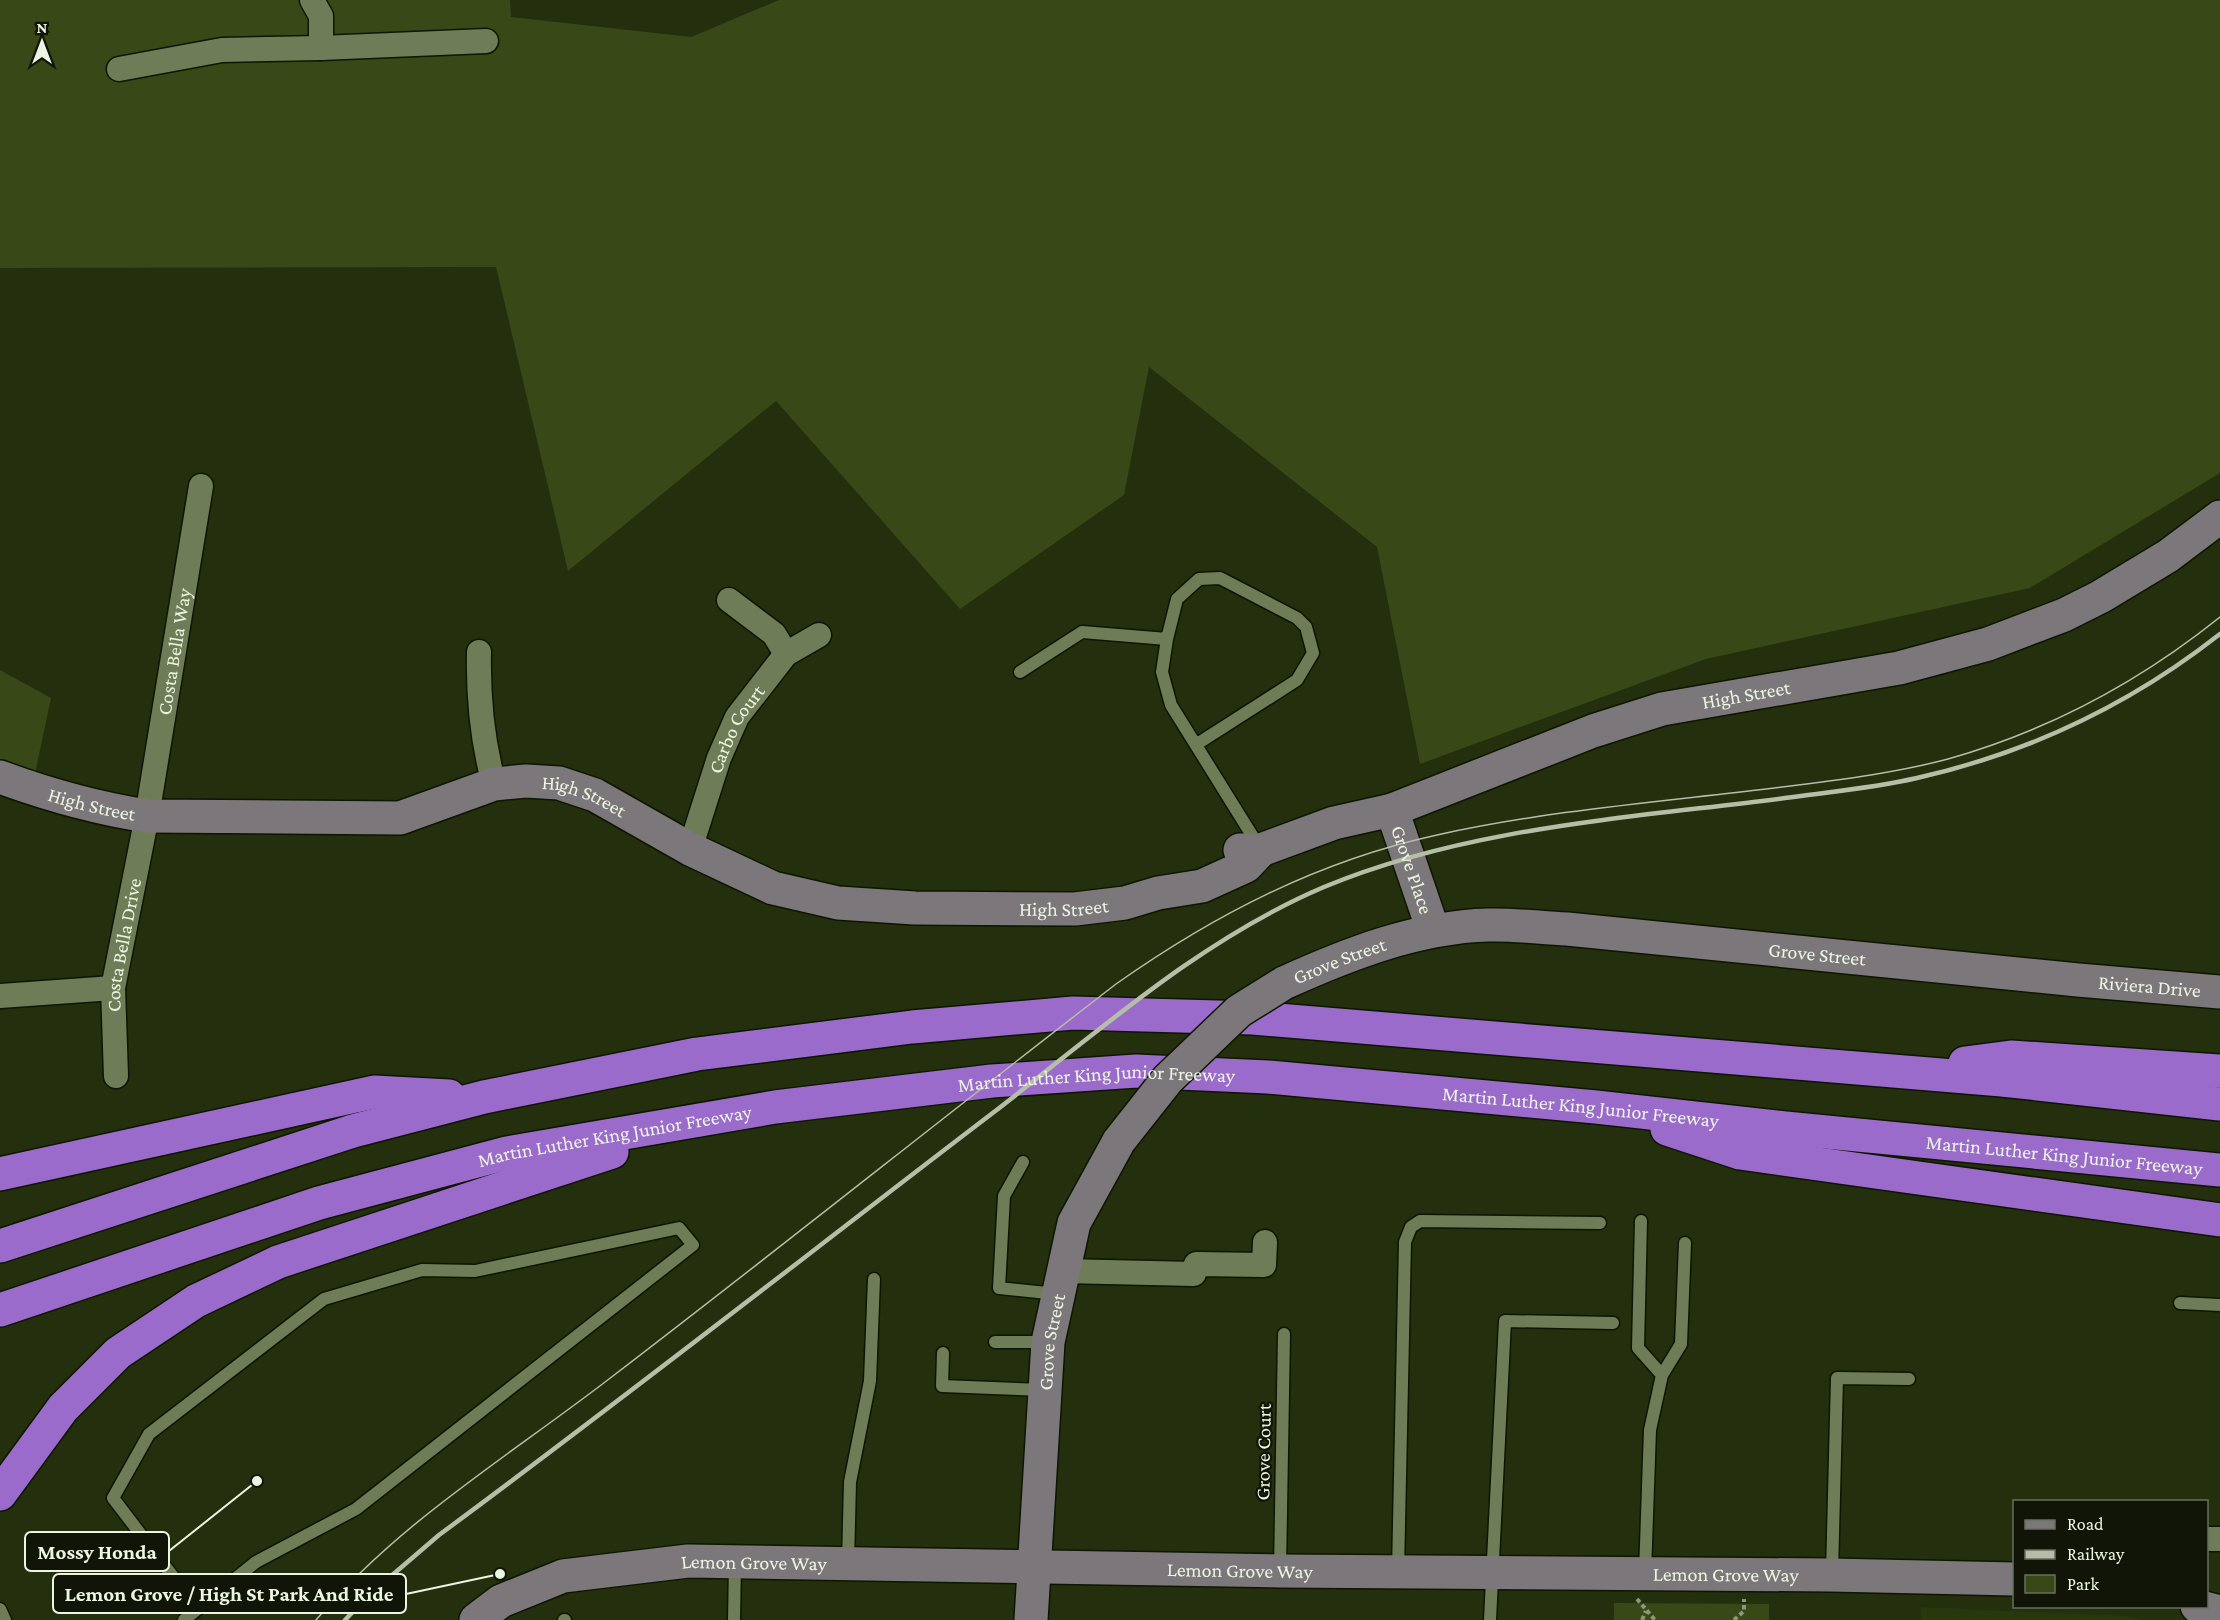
<svg xmlns="http://www.w3.org/2000/svg" width="2220" height="1620" font-family="'Crimson Pro',serif">
<style>
.built{fill:#29370d}
.green{fill:#384817}
.lines{fill:none;stroke-linecap:round;stroke-linejoin:round}
.lane-casing{stroke:#0d1600;stroke-width:15}
.street-casing{stroke:#0d1600;stroke-width:27}
.secondary-casing{stroke:#0d1600;stroke-width:36}
.highway-casing{stroke:#0d1600;stroke-width:36}
.path{stroke:#8b967b;stroke-width:4;stroke-dasharray:4.5 3;stroke-linecap:butt}
.lane{stroke:#6e7c57;stroke-width:12}
.street{stroke:#6e7c57;stroke-width:24}
.secondary{stroke:#7c777a;stroke-width:33}
.highway{stroke:#9b6bcc;stroke-width:33}
.tram{stroke:#b5bea7;stroke-width:1.5}
.rail{stroke:#b5bea7;stroke-width:4.5}
.secondary-bridge-casing{stroke:#0d1600;stroke-width:36;stroke-linecap:butt}
.secondary-bridge{stroke:#7c777a;stroke-width:33}
.labels{text-anchor:middle;dominant-baseline:central;stroke-width:4.5;stroke-linejoin:round;paint-order:stroke}
.street-label{font-size:20px;fill:#ecf5e1;stroke:#101507}
.leader{fill:none;stroke:#ecf5e1;stroke-width:2}
.callout-dot{fill:#ecf5e1;stroke:#101507;stroke-width:2}
.callout{fill:#101507;stroke:#ecf5e1;stroke-width:2}
.callout-label{font-size:21px;text-anchor:middle;font-weight:bold;fill:#ecf5e1}
</style>
<rect width="100%" height="100%" fill="#232f0d"/>
<path class="built" d="M1921 1607 2127 1616 2142 1620H1921Z"/>
<path class="green" d="M0 0H510L511 17 691 37 779 0H2220V473L2030 588 1706 659 1420 764 1377 547 1149 367 1124 495 960 609 776 401 568 571 496 267 0 268Z
M0 670 51 698 35 774 0 762Z
M1614 1603 1769 1604V1620H1614Z"/>
<g class="lines">
<defs>
<path id="lane" d="M1020 672 1082 632 1167 639
M1197 744 1297 680 1313 653 1306 627 1297 618 1220 578 1199 579 1177 599 1167 639 1162 672 1171 705 1258 845
M1023 1162 1004 1196 999 1288 1057 1294
M1641 1221 1638 1348 1662 1375
M2180 1303 2220 1305
M995 1342H1046
M943 1353 942 1386 1044 1390
M848 1563 850 1482 870 1381 874 1279
M1280 1570 1284 1334
M1398 1571 1405 1242 1411 1227 1420 1221 1600 1223
M1645 1573 1650 1430 1662 1375 1681 1344 1685 1243
M1832 1573 1837 1378 1909 1379
M0 1609 5 1620
M184 1620 256 1562 356 1509 693 1245 679 1228 475 1271 422 1270 324 1299 149 1434 113 1498 197 1608
M564 1620H565
M734 1620 735 1563
M1490 1620 1505 1321 1613 1323"/>
<g id="street">
<path d="M312 0 321 16V48L486 41"/>
<path d="M119 69 222 50 321 48"/>
<path d="M729 600 774 634 786 654"/>
<path d="M479 652C478 698 482 740 494 784"/>
<path id="s1" d="M690 849 719 758 737 717 786 654 819 635"/>
<path d="M0 996 113 988"/>
<path id="s2" d="M116 1076 113 988 147 816 201 486"/>
<path d="M1063 1271 1194 1274 1196 1264 1264 1265 1265 1242"/>
<path d="M2206 1539H2220"/>
</g>
<g id="secondary">
<path id="s3" d="M0 777C49 795 95 808 147 816L400 818 494 784 526 781 559 783 595 795 690 849 773 888 838 903 915 908 1075 909 1125 903 1158 893 1202 886 1246 866 1261 850"/>
<path id="s4" d="M1392 810 1433 930"/>
<path id="s5" d="M1240 850H1261L1334 823 1392 810 1593 731 1662 709 1899 668 1988 644 2064 615 2100 597 2168 556 2220 517"/>
<path id="s6" d="M1284 983C1348 954 1417 927 1488 925 1514 924 1541 928 1567 929L2078 980 2220 992"/>
<path d="M2197 1606 2220 1612"/>
<path id="s7" d="M476 1620 501 1601 563 1576 688 1561 1280 1571 1831 1575 2014 1579"/>
<path id="s8" d="M1031 1620 1048 1342 1074 1223 1119 1141"/>
</g>
<g id="highway">
<path d="M1965 1063 2011 1057 2220 1071"/>
<path d="M1667 1129 1740 1153 2220 1220"/>
<path d="M0 1174 374 1092 449 1096"/>
<path d="M0 1246 353 1131 484 1097 697 1054 912 1027 1073 1013 1253 1018 2002 1080 2220 1104"/>
<path id="s9" d="M0 1310 319 1203 507 1153 775 1107 992 1081 1136 1071 1268 1077 1596 1107 1785 1128 2220 1170"/>
<path d="M0 1494 63 1408 118 1353 196 1301 278 1262 612 1152"/>
</g>
</defs>
<use href="#lane" class="lane-casing"/>
<use href="#street" class="street-casing"/>
<use href="#secondary" class="secondary-casing"/>
<use href="#highway" class="highway-casing"/>
<path class="path" d="M1637 1599 1655 1620
M1642 1620 1646 1611
M1734 1620 1744 1611V1599"/>
<use href="#lane" class="lane"/>
<use href="#street" class="street"/>
<use href="#secondary" class="secondary"/>
<use href="#highway" class="highway"/>
<path class="tram" d="M316 1620C399 1522 509 1456 609 1379 779 1249 946 1115 1116 984 1214 915 1318 861 1437 835 1545 811 1657 802 1766 789 1827 781 1888 775 1948 759 2047 731 2139 682 2220 617"/>
<path class="rail" d="M345 1620 369 1595 439 1535C626 1397 809 1253 994 1112 1098 1032 1201 939 1324 887 1468 827 1631 818 1785 798 1829 792 1874 788 1917 778 2028 753 2131 704 2220 634"/>
<defs>
<path id="secondary-bridge" d="M1119 1141 1168 1079 1239 1011 1284 983"/>
</defs>
<use href="#secondary-bridge" class="secondary-bridge-casing"/>
<use href="#secondary-bridge" class="secondary-bridge"/>
</g>
<g class="labels">
<g class="street-label">
<text stroke="none"><textPath href="#s2" startOffset="430">Costa Bella Way</textPath></text>
<text stroke="none"><textPath href="#s5" startOffset="532">High Street</textPath></text>
<text stroke="none"><textPath href="#s1" startOffset="129">Carbo Court</textPath></text>
<text stroke="none"><textPath href="#s3" startOffset="598">High Street</textPath></text>
<text stroke="none"><textPath href="#s3" startOffset="96">High Street</textPath></text>
<text stroke="none"><textPath href="#s4" startOffset="63">Grove Place</textPath></text>
<text stroke="none"><textPath href="#s3" startOffset="1102">High Street</textPath></text>
<text stroke="none"><textPath href="#s2" startOffset="132">Costa Bella Drive</textPath></text>
<text stroke="none"><textPath href="#s6" startOffset="544">Grove Street</textPath></text>
<text stroke="none"><textPath href="#s6" startOffset="60">Grove Street</textPath></text>
<text stroke="none"><textPath href="#s6" startOffset="878">Riviera Drive</textPath></text>
<text stroke="none"><textPath href="#s9" startOffset="1126">Martin Luther King Junior Freeway</textPath></text>
<text stroke="none"><textPath href="#s9" startOffset="1612">Martin Luther King Junior Freeway</textPath></text>
<text stroke="none"><textPath href="#s9" startOffset="640">Martin Luther King Junior Freeway</textPath></text>
<text stroke="none"><textPath href="#s9" startOffset="2098">Martin Luther King Junior Freeway</textPath></text>
<text stroke="none"><textPath href="#s8" startOffset="279">Grove Street</textPath></text>
<text transform="translate(1263 1452) rotate(-89)">Grove Court</text>
<text stroke="none"><textPath href="#s7" startOffset="290">Lemon Grove Way</textPath></text>
<text stroke="none"><textPath href="#s7" startOffset="776">Lemon Grove Way</textPath></text>
<text stroke="none"><textPath href="#s7" startOffset="1262">Lemon Grove Way</textPath></text>
</g>
</g>
<path class="leader" d="M257 1481L169 1551M500 1574L406 1594"/>
<g class="callout-dot">
<circle cx="257" cy="1481" r="6"/>
<circle cx="500" cy="1574" r="6"/>
</g>
<g class="callout">
<rect x="25" y="1532" width="144" height="39" rx="6"/>
<rect x="53" y="1574" width="353" height="39" rx="6"/>
</g>
<g class="callout-label">
<text x="97" y="1559">Mossy Honda</text>
<text x="229" y="1601">Lemon Grove / High St Park And Ride</text>
</g>
<rect x="2013" y="1500" width="195" height="108" fill="#101507" stroke="#686f5e" stroke-width="1.5"/>
<rect x="2025" y="1520" width="30" height="9" fill="#7c777a" stroke="#686f5e" stroke-width="1.5"/>
<text x="2067" y="1530" font-size="18" fill="#ecf5e1">Road</text>
<rect x="2025" y="1550" width="30" height="9" fill="#b5bea7" stroke="#686f5e" stroke-width="1.5"/>
<text x="2067" y="1560" font-size="18" fill="#ecf5e1">Railway</text>
<rect x="2025" y="1575" width="30" height="18" fill="#384817" stroke="#686f5e" stroke-width="1.5"/>
<text x="2067" y="1590" font-size="18" fill="#ecf5e1">Park</text>
<g transform="translate(42 42)" stroke="#101507" stroke-width="4.5" paint-order="stroke">
<path d="M0-4.5L10 22L0 15L-10 22Z" fill="#ecf5e1"/>
<text y="-9" font-size="16" font-weight="bold" text-anchor="middle" fill="#ecf5e1">N</text>
</g>
</svg>
